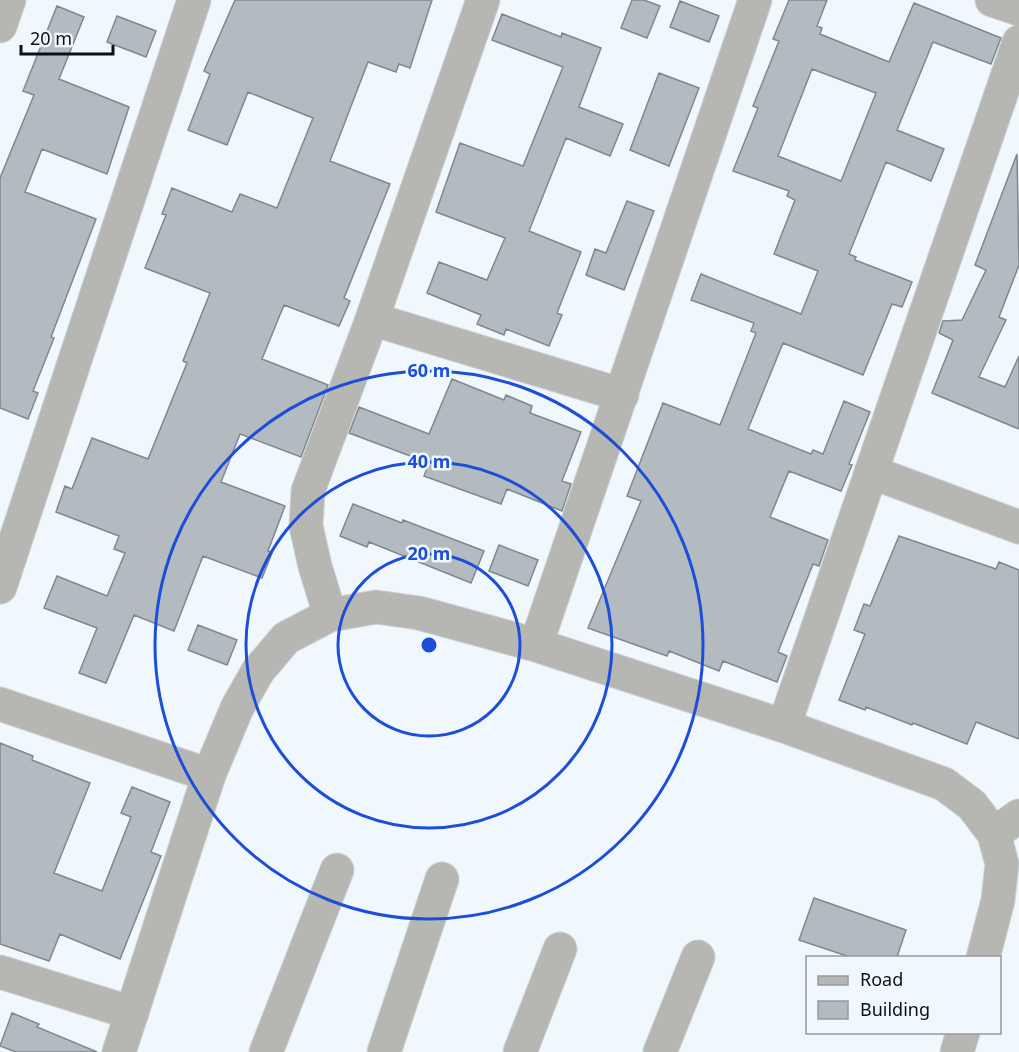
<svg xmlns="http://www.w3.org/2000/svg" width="1019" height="1052" font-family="'Noto Sans',sans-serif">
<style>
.building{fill:#b3bac0;stroke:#81888d;stroke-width:1.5;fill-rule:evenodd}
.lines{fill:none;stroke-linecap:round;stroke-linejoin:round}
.minor-casing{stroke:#ccd2d8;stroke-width:35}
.minor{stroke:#b6b6b2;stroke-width:33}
.ring{fill:none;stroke:#1d4ed8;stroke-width:3}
.centre{fill:#1d4ed8;stroke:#f0f7fd;stroke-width:3}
.ring-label{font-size:18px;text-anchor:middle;font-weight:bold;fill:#1d4ed8;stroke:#f0f7fd;stroke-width:5;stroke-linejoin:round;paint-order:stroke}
</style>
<rect width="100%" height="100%" fill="#f0f7fd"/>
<path class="building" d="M235 0H432L410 68 399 64 396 72 368 62 330 161 390 184 344 298 350 301 339 326 284 305 262 359 328 385 301 457 240 434 221 482 285 506 268 551 272 553 262 578 203 556 174 631 134 615 106 683 79 673 97 628 44 608 57 576 107 596 125 553 114 549 119 536 56 512 65 486 72 489 92 438 148 459 187 363 183 361 210 293 145 268 166 215 162 214 172 188 232 212 240 194 277 208 313 118 248 92 227 145 188 130 210 74 204 71Z
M632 0H644L660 6 647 38 621 28Z
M789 0H827L817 26 822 28 820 34 889 62 914 3 1001 38 991 64 933 42 897 130 944 149 931 181 886 162 849 254 856 257 855 260 912 282 902 307 892 304 863 375 783 343 748 429 811 454 813 450 823 454 844 401 870 412 849 464 852 465 841 491 789 471 770 517 828 540 819 566 813 564 778 652 787 656 777 682 723 661 719 671 669 651 667 656 588 628 641 501 627 496 663 403 720 425 756 333 751 331 754 323 691 300 701 274 801 314 818 271 774 254 795 200 787 196 789 191 733 171 758 108 753 106 779 41 773 39ZM812 69 876 93 841 181 778 156Z
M680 1 719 16 709 42 670 27Z
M57 6 84 17 59 79 129 107 107 174 42 149 25 192 96 219 51 337 54 338 33 391 38 393 28 419 0 408V178L34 95 23 91Z
M502 14 561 37 562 33 601 48 579 107 623 124 610 156 566 138 529 231 581 252 557 313 562 315 549 346 506 329 504 335 477 324 481 315 427 293 439 262 487 280 505 238 436 212 460 143 523 166 563 67 492 40Z
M117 16 156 31 146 57 107 42Z
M659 73 699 88 669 166 630 150Z
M1017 154 1019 265 999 317 1006 320 979 377 1005 387 1019 356V429L932 393 953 340 939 333 943 321 962 320 986 270 975 265Z
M627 201 654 211 624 290 586 275 595 249 606 253Z
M452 379 504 400 506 395 532 406 530 413 581 432 562 481 571 484 562 511 507 489 501 504 424 476 429 463 349 433 359 407 429 434Z
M353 504 402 523 403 520 484 551 471 583 369 542 367 547 340 536Z
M899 536 996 569 999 562 1019 570V739L976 722 967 744 913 723 912 725 866 707 865 710 839 700 865 634 854 630 864 604 870 606Z
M499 545 538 560 528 586 489 571Z
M198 625 237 640 227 665 188 650Z
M0 743 33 756 32 760 90 783 54 873 102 891 131 817 121 813 132 787 170 802 151 852 161 856 120 959 60 934 49 961 0 944Z
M814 898 906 930 897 957H850L799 940Z
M12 1013 39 1024 37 1027 97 1052H16L0 1046Z"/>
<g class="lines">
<defs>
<path id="minor" d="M992 0 1019 9
M0 26 9 0
M372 319 622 395
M871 472 1019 527
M0 587 194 0
M330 615 315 566 306 526 308 491 372 319 483 0
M536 645 755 0
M0 704 209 775
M784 726 1019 42
M994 834 1019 816
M0 972 132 1013
M119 1052 209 775 237 708 258 671 286 638 330 615 376 607 419 613 536 645 784 726 944 784 972 805 994 834 1002 864 998 900 983 958
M266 1052 337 870
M384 1052 442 879
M520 1052 560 949
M660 1052 698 957
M957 1052 963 1032"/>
</defs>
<use href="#minor" class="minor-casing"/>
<use href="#minor" class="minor"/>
</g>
<g class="ring">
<circle cx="429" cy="645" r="91"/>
<circle cx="429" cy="645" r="183"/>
<circle cx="429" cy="645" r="274"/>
</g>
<circle cx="429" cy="645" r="9" class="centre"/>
<g class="ring-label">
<text x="429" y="377">60 m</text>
<text x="429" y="468">40 m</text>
<text x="429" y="560">20 m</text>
</g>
<rect x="806" y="956" width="195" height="78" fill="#f0f7fd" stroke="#969b9f" stroke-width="1.5"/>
<rect x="818" y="976" width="30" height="9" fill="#b6b6b2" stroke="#969b9f" stroke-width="1.5"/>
<text x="860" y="986" font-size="18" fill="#0e1113">Road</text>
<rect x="818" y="1001" width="30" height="18" fill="#b3bac0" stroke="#969b9f" stroke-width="1.5"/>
<text x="860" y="1016" font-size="18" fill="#0e1113">Building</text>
<path d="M21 45v9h92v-9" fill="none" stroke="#0e1113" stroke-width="3"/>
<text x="30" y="45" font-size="18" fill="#0e1113" stroke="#f0f7fd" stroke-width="4.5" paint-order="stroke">20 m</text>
</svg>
